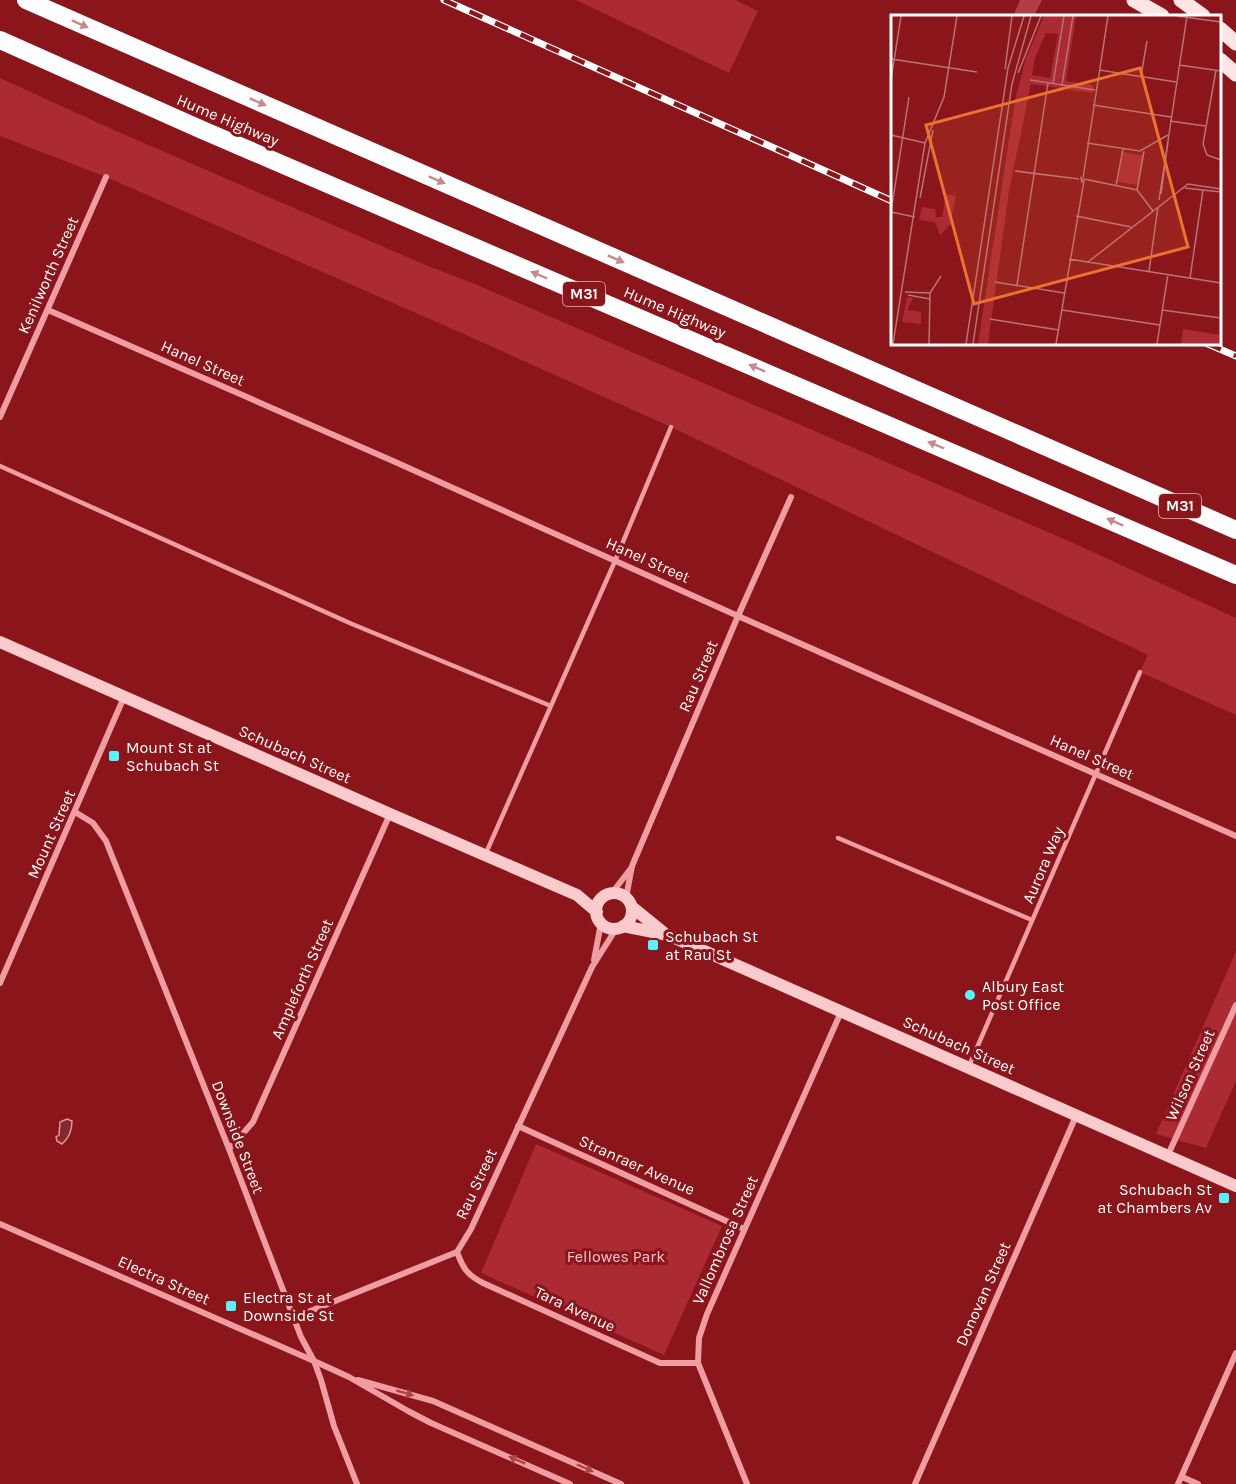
<svg xmlns="http://www.w3.org/2000/svg" width="1236" height="1484" font-family="Karla,sans-serif">
<style>
.green{fill:#ab2a33}
.water{fill:#81292d;stroke:#f28f97;stroke-width:1.5}
.building{fill:#b33d45}
.lines{fill:none;stroke-linecap:round;stroke-linejoin:round}
.lane{stroke:#ef9da3;stroke-width:4.5}
.street{stroke:#ef9da3;stroke-width:6}
.secondary{stroke:#fbcacd;stroke-width:12}
.primary{stroke:#ffe5e5;stroke-width:15}
.highway{stroke:#fff;stroke-width:18}
.rail-casing{stroke:#fff;stroke-width:7}
.rail{stroke:#8a151b;stroke-width:4.5;stroke-dasharray:14;stroke-linecap:butt}
.oneway{fill:#c48a8d}
.oneway2{fill:#ad454b}
.poi-dot{fill:#5bf0ff;stroke:#8a151b;stroke-width:2}
.labels{text-anchor:middle;dominant-baseline:central;stroke-width:6;stroke-linejoin:round;paint-order:stroke}
.shield{fill:#8a151b;stroke:#dcb9bb;stroke-width:1.5}
.shield-label{font-size:15px;font-weight:bold;fill:#fff}
.street-label{font-size:16px;fill:#fff;stroke:#8a151b}
.poi-label{font-size:16px;fill:#fff;stroke:#8a151b;text-anchor:start}
.park-label{font-size:16px;fill:#fbc3c7;stroke:#8a151b}
.inset-road{fill:none;stroke:#b97376;stroke-width:1.5}
.view{fill:#eb7230;fill-opacity:0.15;stroke:#eb7230;stroke-width:3}
.inset-edge{fill:none;stroke:#fff;stroke-width:3}
</style>
<rect width="100%" height="100%" fill="#8a151b"/>
<path class="green" d="M576 0H735L758 11 729 73Z
M0 78 114 130 428 266 475 284 1080 546 1236 618V715L1140 672 1148 655 671 427 457 331 106 177 0 136Z
M1236 951V1081L1206 1148 1156 1134Z
M536 1144 722 1226 664 1355 481 1273Z"/>
<path class="water" d="M67 1119 72 1121C72 1131 69 1138 62 1144L57 1141 56 1137 59 1135 60 1122Z"/>
<path class="building" d="M1020 0H1042L1034 16H1013Z"/>
<g class="lines">
<path class="lane" d="M0 466 352 624 551 706
M838 838 1032 920
M486 853 615 561 671 427
M969 1066 1140 672"/>
<path class="street" d="M48 310 393 461 738 616 1236 836
M0 417 106 177
M75 812 93 823 106 841 229 1149 301 1337 314 1361 321 1380 334 1426 357 1484
M612 893 632 867
M626 898 632 866 738 616 791 497
M594 960 601 923
M0 983 124 697
M518 1126 744 1229
M229 1149 253 1122 390 814
M1168 1155 1236 1005
M0 1224 314 1361 349 1377 408 1411 431 1423 570 1484
M457 1252C463 1268 467 1275 483 1283L660 1363H698
M293 1318 457 1252 471 1229 592 967 616 929
M358 1380 433 1401 621 1484
M1182 1477 1198 1484
M747 1484 698 1363 699 1338 707 1314 841 1012
M915 1484 1076 1116
M1178 1484 1236 1353"/>
<path class="secondary" d="M0 642 390 814 577 895 597 912
M596 911a18 18 0 1 1 36 0a18 18 0 1 1-36 0Z
M632 907 664 933
M623 926 668 935 1236 1186"/>
<path class="primary" d="M1134 0 1162 16
M1181 0 1203 16
M1220 29 1236 43
M1220 60 1236 74"/>
<path class="highway" d="M26 0 1236 530
M0 40 200 129 1236 575"/>
<defs>
<path id="rail" d="M444 0 892 201
M1208 344 1236 356"/>
</defs>
<use href="#rail" class="rail-casing"/>
<use href="#rail" class="rail"/>
</g>
<defs><path id="oneway-solid" d="M-6-.8H1V-3.2L6.5 0L1 3.2V.8H-6Z" transform="scale(1.5)"/></defs>
<g class="oneway">
<use href="#oneway-solid" transform="translate(80 24) rotate(24)"/>
<use href="#oneway-solid" transform="translate(258 102) rotate(24)"/>
<use href="#oneway-solid" transform="translate(437 180) rotate(24)"/>
<use href="#oneway-solid" transform="translate(616 259) rotate(24)"/>
<use href="#oneway-solid" transform="translate(539 275) rotate(-157)"/>
<use href="#oneway-solid" transform="translate(757 368) rotate(-157)"/>
<use href="#oneway-solid" transform="translate(936 445) rotate(-157)"/>
<use href="#oneway-solid" transform="translate(1115 522) rotate(-156)"/>
</g>
<g class="oneway2">
<use href="#oneway-solid" transform="translate(405 1393) rotate(16)"/>
<use href="#oneway-solid" transform="translate(517 1460) rotate(-156)"/>
<use href="#oneway-solid" transform="translate(585 1468) rotate(24)"/>
</g>
<g class="poi-dot">
<rect x="108" y="750" width="12" height="12" rx="3"/>
<rect x="647" y="939" width="12" height="12" rx="3"/>
<circle cx="970" cy="995" r="6"/>
<rect x="1218" y="1192" width="12" height="12" rx="3"/>
<rect x="225" y="1300" width="12" height="12" rx="3"/>
</g>
<g class="labels">
<g class="shield">
<rect x="563" y="282" width="42" height="24" rx="4.5"/>
<rect x="1159" y="494" width="42" height="24" rx="4.5"/>
</g>
<g class="shield-label">
<text x="584" y="294">M31</text>
<text x="1180" y="506">M31</text>
</g>
<g class="street-label">
<text transform="translate(228 120) rotate(23)">Hume Highway</text>
<text transform="translate(48 275) rotate(-66)">Kenilworth Street</text>
<text transform="translate(675 312) rotate(23)">Hume Highway</text>
<text transform="translate(203 363) rotate(24)">Hanel Street</text>
<text transform="translate(648 560) rotate(24)">Hanel Street</text>
<text transform="translate(698 676) rotate(-67)">Rau Street</text>
<text transform="translate(295 754) rotate(24)">Schubach Street</text>
<text transform="translate(1092 757) rotate(24)">Hanel Street</text>
<text transform="translate(51 834) rotate(-66)">Mount Street</text>
<text transform="translate(1043 865) rotate(-67)">Aurora Way</text>
<text transform="translate(302 979) rotate(-66)">Ampleforth Street</text>
<text transform="translate(959 1045) rotate(24)">Schubach Street</text>
<text transform="translate(1190 1075) rotate(-66)">Wilson Street</text>
<text transform="translate(238 1137) rotate(69)">Downside Street</text>
<text transform="translate(637 1165) rotate(24)">Stranraer Avenue</text>
<text transform="translate(476 1184) rotate(-65)">Rau Street</text>
<text transform="translate(725 1240) rotate(-66)">Vallombrosa Street</text>
<text transform="translate(164 1280) rotate(24)">Electra Street</text>
<text transform="translate(983 1294) rotate(-66)">Donovan Street</text>
<text transform="translate(575 1309) rotate(25)">Tara Avenue</text>
</g>
<g class="poi-label">
<text x="126" y="747">Mount St at<tspan x="126" dy="18">Schubach St</tspan></text>
<text x="665" y="936">Schubach St<tspan x="665" dy="18">at Rau St</tspan></text>
<text x="982" y="986">Albury East<tspan x="982" dy="18">Post Office</tspan></text>
<text x="1212" y="1189" text-anchor="end">Schubach St<tspan x="1212" dy="18">at Chambers Av</tspan></text>
<text x="243" y="1297">Electra St at<tspan x="243" dy="18">Downside St</tspan></text>
</g>
<g class="park-label">
<text x="616" y="1256">Fellowes Park</text>
</g>
</g>
<g transform="translate(891 15)">
<rect width="330" height="330" fill="#8a151b"/>
<path d="M153 1H185L175 66 202 70V78L140 69 118 176 97 329H87L124 85 135 43ZM155 18 167 19 159 63 141 60 144 43ZM232 137 253 141 248 170 227 167ZM55 179 65 181 59 210 49 220 44 207 28 205 31 192 44 194 45 202H51ZM16 282 22 283 16 295 30 297V309L11 307ZM292 314 330 320V329H290Z" fill="#ab2a33" fill-rule="evenodd"/>
<path class="inset-road" d="M286 1 330 7M0 44 86 57M288 50 330 56M114 54 121 1M208 55 285 67M325 55 312 129 316 140 330 145M127 58 150 1M250 61 256 26M0 65 10 1M139 65 204 75M162 69 173 1M171 70 182 1M202 90 280 102M279 106 314 111M0 120 34 128M196 128 249 136 277 120M124 156 188 164M192 163 217 1M193 164 246 175 262 196M225 171 232 134M294 173 330 177M246 175 253 136M270 179 277 127M29 183 42 115M268 185 296 1M0 197 18 82M0 197 24 202M185 201 240 212M178 244 330 268M197 247 297 169 330 174M258 256 267 192M299 263 312 175M104 267 173 278M126 270 157 68M14 277 39 278M17 280 39 284M171 295 269 310M271 295 330 303M99 304 168 315M2 329 34 128 53 82 66 1M38 329 39 278 50 261M75 329 117 53 133 1M82 329 121 69 140 1M165 329 193 166 190 163 191 168M266 329 277 259"/>
<path class="view" d="M249 53 297 232 83 289 35 110Z"/>
<rect width="330" height="330" class="inset-edge"/>
</g>
</svg>
